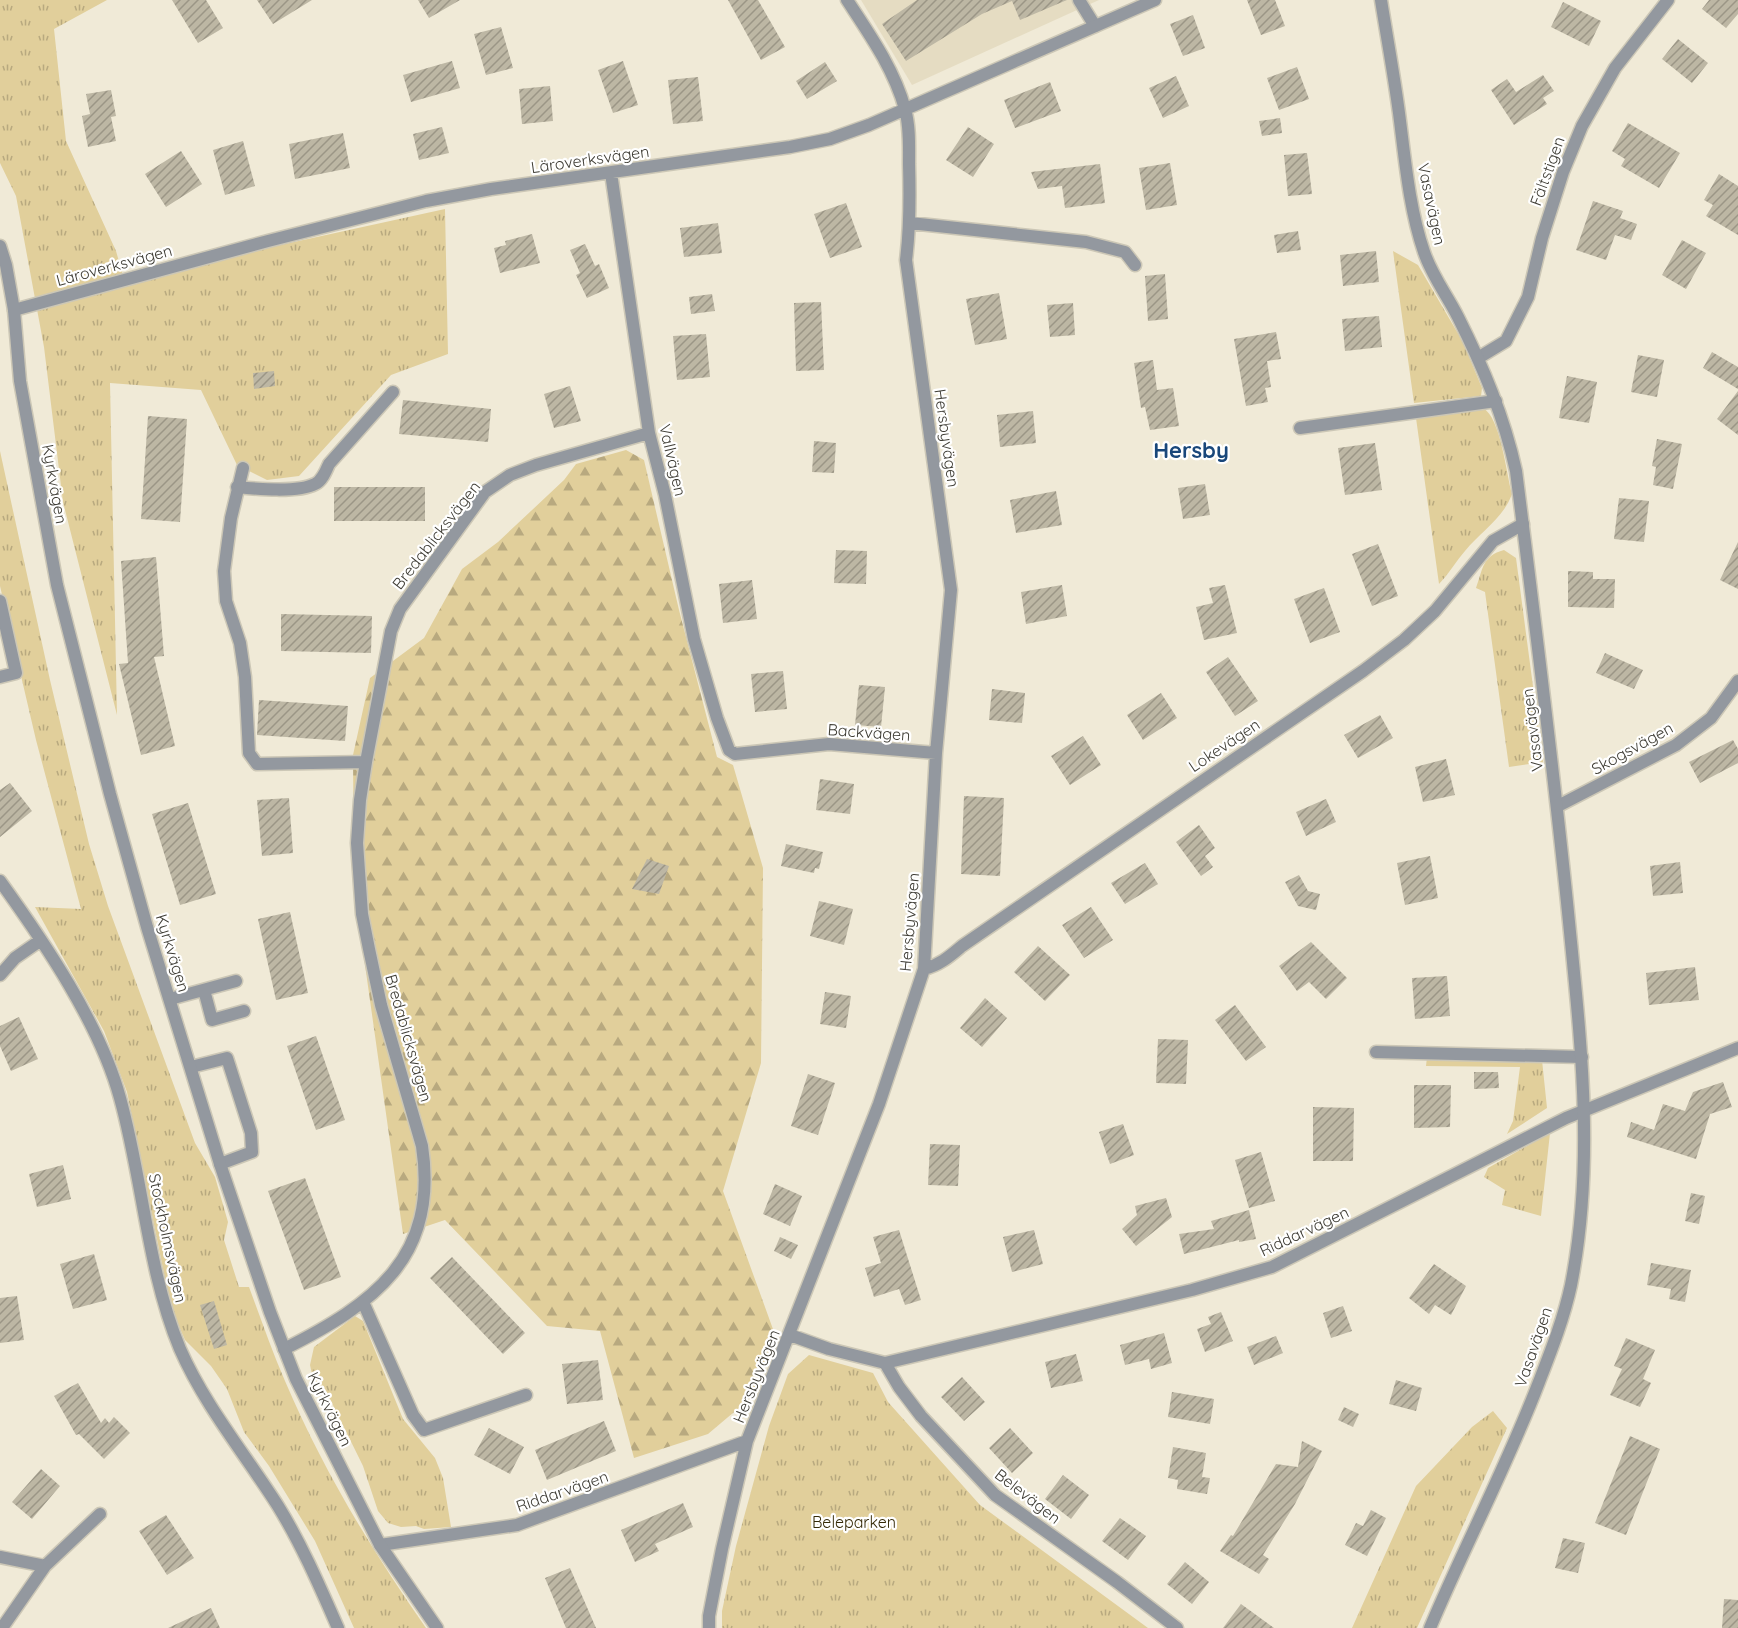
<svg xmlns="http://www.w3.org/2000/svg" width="1738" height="1628" font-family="Quicksand,sans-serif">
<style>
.built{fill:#e5dcc2}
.grass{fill:url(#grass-tufts)}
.forest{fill:url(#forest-firs)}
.building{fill:url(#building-hatch)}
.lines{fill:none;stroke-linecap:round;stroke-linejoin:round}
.service-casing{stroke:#ccc7b6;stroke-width:15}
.minor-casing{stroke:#ccc7b6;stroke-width:15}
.tertiary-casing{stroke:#ccc7b6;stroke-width:15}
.service{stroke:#93989f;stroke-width:12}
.minor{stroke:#93989f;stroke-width:12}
.tertiary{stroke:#93989f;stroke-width:12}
.labels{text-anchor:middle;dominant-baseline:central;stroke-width:4.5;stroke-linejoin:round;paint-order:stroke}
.street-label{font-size:16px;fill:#3e3c34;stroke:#fff}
.park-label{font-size:16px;fill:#352a07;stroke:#fff}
.district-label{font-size:22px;font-weight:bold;fill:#19477a;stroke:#fff}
</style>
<defs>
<pattern id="grass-tufts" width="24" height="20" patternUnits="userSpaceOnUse" patternTransform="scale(1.5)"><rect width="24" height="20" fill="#e1cf9b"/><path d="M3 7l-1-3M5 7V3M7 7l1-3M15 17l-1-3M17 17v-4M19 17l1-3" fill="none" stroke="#b8a97f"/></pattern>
<pattern id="forest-firs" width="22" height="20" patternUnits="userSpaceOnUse" patternTransform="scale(1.5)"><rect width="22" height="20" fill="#e1cf9b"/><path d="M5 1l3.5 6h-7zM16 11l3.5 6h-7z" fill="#b8a97f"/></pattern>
<pattern id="building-hatch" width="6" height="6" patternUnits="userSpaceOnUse" patternTransform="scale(1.5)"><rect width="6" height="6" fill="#bdb7a4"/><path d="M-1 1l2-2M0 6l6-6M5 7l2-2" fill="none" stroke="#9b9686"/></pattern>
</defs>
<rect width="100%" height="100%" fill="#f0ead7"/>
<path class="built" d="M861 0H1099L912 85Z"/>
<path class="grass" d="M0 0H107L54 29 66 141 116 251 124 279 445 209 448 354 391 375 299 476 267 480 237 465 201 390 110 383 117 715 63 502 44 347 16 196 0 163Z
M1393 251 1418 265 1463 342 1482 388 1481 396 1414 403Z
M1483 408C1501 418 1506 473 1512 494 1503 519 1481 531 1465 551 1456 561 1449 574 1439 584L1416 418Z
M0 451 50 680 89 844 108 906 195 1143 215 1177 228 1222 224 1240 239 1287H249C261 1319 272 1351 285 1381 322 1468 372 1551 426 1628H354L315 1541 269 1466 244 1432 227 1389 211 1366 185 1340 171 1308 127 1092 104 1031 35 907 81 909 36 740 0 586Z
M1504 550 1516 558 1543 762 1509 767 1485 592 1476 588C1483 569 1482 556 1504 550Z
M1427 1057 1542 1060 1547 1108 1507 1134 1513 1121 1520 1067 1426 1066Z
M1550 1133 1541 1216 1502 1205 1505 1190 1484 1177 1488 1168Z
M355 1316 363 1321 403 1419 435 1458 443 1478 451 1527 424 1529 416 1526 401 1527 388 1523 378 1511 363 1466 330 1399 313 1379 310 1365 314 1347Z
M809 1355 873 1373 888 1402 980 1505 1148 1628H722V1611L736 1546 769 1426 788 1374Z
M1493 1411 1507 1428 1417 1628H1352L1416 1486 1472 1427Z"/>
<path class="forest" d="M626 450 644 460 679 610 717 757 733 765 763 868 761 1063 723 1191 774 1332 753 1396 708 1434 634 1458 600 1331 547 1326 445 1220 403 1234 354 887 353 755 370 678 424 638 462 569 498 542 564 480 576 464Z"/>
<path class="building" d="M172 0H206L223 28 198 43Z
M257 0H312L273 24Z
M418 0H460L429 18Z
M728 0H758L785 47 761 60Z
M917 0H1067L1020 20 1012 1 982 14 906 61 882 24Z
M1247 0H1275L1285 26 1261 35Z
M1709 0H1738V14L1726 28 1702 9Z
M1563 2 1601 21 1589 46 1551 27Z
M1193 15 1205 48 1183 56 1170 24Z
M501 27 513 68 486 75 474 34Z
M1678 39 1708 63 1692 83 1662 59Z
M452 61 460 88 411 102 403 75Z
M623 61 638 105 613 113 598 70Z
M825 62 837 81 807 99 796 81Z
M1297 67 1309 99 1279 110 1267 78Z
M1543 75 1554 91 1543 98 1547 104 1514 125 1491 90 1507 79 1516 92Z
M1176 76 1189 106 1163 118 1149 88Z
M698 77 703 121 673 124 668 80Z
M1050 82 1061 111 1015 128 1004 100Z
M550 86 553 121 522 124 519 89Z
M111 90 116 116 111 117 116 141 88 147 82 116 90 114 86 94Z
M1280 118 1282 133 1262 136 1259 121Z
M1628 123 1680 153 1659 188 1621 166 1625 159 1612 151Z
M442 127 449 153 419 160 413 134Z
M968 127 994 144 973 177 946 160Z
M343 133 350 168 295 179 289 144Z
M243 141 255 186 225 195 213 150Z
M181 151 202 184 166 207 145 174Z
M1307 153 1312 194 1288 196 1284 155Z
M1170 163 1177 205 1146 210 1139 168Z
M1100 164 1105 203 1065 208 1062 186 1038 189 1031 172Z
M1719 174 1738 186V235L1706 216 1713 205 1704 200Z
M1593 201 1623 211 1620 218 1637 224 1631 240 1615 235 1606 260 1576 250Z
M846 203 862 247 830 258 814 214Z
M718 223 722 253 684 257 680 228Z
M1298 231 1301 250 1277 253 1274 235Z
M532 234 540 263 500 273 494 248 506 245 505 241Z
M1682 240 1706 253 1686 289 1662 275Z
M585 244 595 266 599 264 609 288 587 298 576 275 580 273 570 250Z
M1376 251 1379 282 1343 286 1340 255Z
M1165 274 1168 319 1148 321 1145 276Z
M999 293 1007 339 975 345 966 299Z
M712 294 715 311 691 314 689 297Z
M821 302 824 370 796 371 794 303Z
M1073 303 1075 335 1050 337 1047 305Z
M1379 316 1382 347 1345 351 1342 319Z
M1276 332 1281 359 1267 361 1271 387 1265 388 1268 402 1246 406 1234 339Z
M706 334 710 377 677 380 673 336Z
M1712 352 1738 367V389L1703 368Z
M1638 355 1664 360 1657 397 1631 392Z
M1153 360 1157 390 1173 388 1179 426 1150 430 1145 407 1141 408 1134 363Z
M274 371 275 386 254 389 253 373Z
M1567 376 1597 382 1589 423 1559 418Z
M570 386 581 421 554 428 544 394Z
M1738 391V435L1717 419Z
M403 400 491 409 488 442 399 434Z
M1033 411 1036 443 1000 447 997 415Z
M148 416 187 419 180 522 141 519Z
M1657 439 1682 444 1673 489 1653 485 1656 467 1652 466Z
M814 441 836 443 834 473 812 472Z
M1375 443 1382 490 1345 495 1338 448Z
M1205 484 1210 515 1183 519 1178 488Z
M334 487H425V521H334Z
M1056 491 1062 525 1016 533 1010 500Z
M1619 498 1649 501 1644 542 1614 539Z
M1738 542V589L1720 580Z
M1378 544 1398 596 1372 606 1352 554Z
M836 550 867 551 866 584 834 583Z
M156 557 164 656 154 657 175 746 141 755 119 664 128 663 121 561Z
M1568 571 1593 572V579H1615L1614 608 1568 607Z
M752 580 757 619 723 623 719 584Z
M1062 585 1067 616 1026 624 1021 592Z
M1225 585 1237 633 1204 640 1196 607 1213 603 1209 588Z
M1324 588 1340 632 1310 643 1294 599Z
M281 614 372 616 371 653 281 651Z
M1605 653 1643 670 1634 689 1596 673Z
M1228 657 1258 701 1235 716 1206 672Z
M783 671 787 709 755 712 751 674Z
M859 685 885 687 881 727 855 725Z
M992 689 1025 693 1022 723 989 720Z
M1161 693 1177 718 1143 740 1127 715Z
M259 700 348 706 345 741 257 735Z
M1380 715 1393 738 1358 758 1344 735Z
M1083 736 1101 765 1070 785 1051 756Z
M1733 740 1738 749V763L1700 783 1689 762Z
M1446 759 1455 795 1423 802 1415 767Z
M820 779 854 784 850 814 816 810Z
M10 783 32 811 0 837V790Z
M964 796 1004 798 1000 876 961 874Z
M289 798 293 853 262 856 257 800Z
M1326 799 1336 822 1306 836 1296 812Z
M188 803 216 894 180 905 152 814Z
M1199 825 1215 848 1205 856 1213 867 1201 876 1176 842Z
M786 844 823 852 819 869 815 868 814 873 781 866Z
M1430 856 1438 898 1405 905 1397 863Z
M647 859 669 866 659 894 632 889Z
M1680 862 1683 893 1653 896 1650 866Z
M1145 863 1158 884 1125 904 1111 883Z
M1299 875 1308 891 1320 894 1316 910 1298 906 1285 882Z
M819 901 853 909 844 945 810 936Z
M1091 907 1113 940 1084 958 1062 925Z
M290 912 308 993 276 1000 258 919Z
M1311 942 1347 978 1326 999 1309 982 1297 991 1279 966Z
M1038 946 1070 975 1045 1001 1014 972Z
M1695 967 1699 1000 1649 1005 1646 973Z
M1447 976 1450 1016 1415 1019 1412 978Z
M825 992 851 996 846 1028 820 1024Z
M985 998 1007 1018 982 1047 960 1028Z
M1235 1005 1266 1047 1246 1061 1215 1020Z
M19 1017 38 1059 11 1071 0 1046V1026Z
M316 1036 345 1120 316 1130 287 1046Z
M1158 1039 1188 1040 1186 1084 1156 1083Z
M1474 1072H1498L1499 1088 1474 1089Z
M808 1074 835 1083 818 1135 791 1126Z
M1723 1082 1732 1107 1710 1114 1696 1159 1627 1137 1631 1122 1654 1130 1663 1104 1685 1111 1693 1092Z
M1414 1085H1451L1450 1127 1414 1128Z
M1313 1107 1354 1108 1353 1161H1313Z
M1123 1124 1134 1155 1110 1164 1099 1132Z
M930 1144 960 1145 958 1186 928 1185Z
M1261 1152 1275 1201 1249 1208 1235 1160Z
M63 1165 71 1199 37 1207 29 1174Z
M305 1178 341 1277 304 1290 268 1191Z
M775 1184 802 1196 790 1226 763 1214Z
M1691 1193 1705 1196 1699 1224 1685 1221Z
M1166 1198 1172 1217 1136 1246 1122 1229 1137 1215 1135 1206Z
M1249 1210 1256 1239 1239 1242V1240L1184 1254 1179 1234 1214 1229 1211 1221Z
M899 1230 921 1300 905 1305 899 1289 874 1297 865 1268 881 1263 873 1237Z
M1034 1230 1043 1264 1012 1272 1003 1237Z
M780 1237 798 1245 791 1259 774 1251Z
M94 1254 107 1300 73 1309 60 1264Z
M452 1257 525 1333 503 1354 430 1278Z
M1651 1263 1691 1270 1685 1302 1669 1299 1671 1289 1647 1285Z
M1434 1264 1466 1286 1451 1315 1435 1305 1429 1314 1409 1298Z
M17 1296 24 1340 0 1343V1298Z
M214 1301 227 1345 214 1349 200 1305Z
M1343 1306 1352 1331 1331 1338 1323 1313Z
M1221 1312 1233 1341 1205 1352 1197 1329 1211 1324 1208 1317Z
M1164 1333 1172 1363 1151 1369 1149 1359 1125 1365 1120 1345Z
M1276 1336 1283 1353 1254 1365 1247 1347Z
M1626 1338 1655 1350 1643 1379 1651 1383 1640 1407 1610 1395 1622 1369 1614 1366Z
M1076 1354 1083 1381 1051 1388 1045 1362Z
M598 1360 603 1400 567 1404 562 1364Z
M962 1377 985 1402 964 1421 941 1397Z
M1396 1380 1422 1388 1416 1411 1389 1404Z
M78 1383 101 1423 105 1418 109 1423 114 1417 130 1433 104 1459 79 1434 76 1435 54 1396Z
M1172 1392 1214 1399 1210 1424 1168 1417Z
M1344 1407 1359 1414 1353 1427 1338 1420Z
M604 1421 616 1451 547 1480 535 1450Z
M489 1428 524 1447 510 1474 474 1455Z
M1010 1428 1033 1453 1012 1473 989 1448Z
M1630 1436 1660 1449 1626 1535 1595 1523Z
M1302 1441 1322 1451 1295 1504 1263 1555 1269 1559 1259 1574 1220 1551 1231 1535 1233 1536 1276 1464 1298 1467Z
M1173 1447 1206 1453 1202 1477 1210 1478 1207 1494 1177 1489 1178 1480 1168 1478Z
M41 1469 60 1486 32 1519 12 1502Z
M1063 1475 1089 1495 1071 1519 1045 1499Z
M683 1503 693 1527 655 1544 659 1551 635 1562 621 1530Z
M1371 1510 1386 1518 1367 1556 1345 1545 1356 1523 1363 1526Z
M166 1515 194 1558 167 1575 139 1531Z
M1120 1518 1146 1536 1128 1560 1102 1541Z
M1563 1538 1585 1543 1578 1573 1555 1568Z
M1185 1562 1209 1582 1192 1604 1167 1584Z
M570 1568 596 1628H566L545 1578Z
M1724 1599 1738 1600V1628H1722Z
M1241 1604 1274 1628H1223Z
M211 1608 220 1628H168Z"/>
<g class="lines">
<defs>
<path id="service" d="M1079 0 1095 26
M237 487C257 489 298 493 315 484 322 481 326 471 329 464L393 392
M0 601 16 673 0 677
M204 990 212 1020 244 1011
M170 999 236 981
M191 1067 227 1058 251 1133 252 1152 220 1164"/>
<path id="minor" d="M611 173 649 433 665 495 694 639 717 718 729 750 735 754 829 744 936 753
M910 223 1086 242 1125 252 1135 265
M14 310 268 241 426 201 491 189 790 147 830 139 869 125 1155 0
M1478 358 1506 341 1528 297 1542 238 1563 172 1582 126 1615 68 1668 0
M1300 428 1496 401
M243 468 231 518 224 571 226 601 240 643 245 677 249 753 257 764 366 762
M1558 806 1676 745 1711 718 1738 681
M0 881C44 942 100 1024 120 1098 143 1180 147 1269 180 1349 205 1406 245 1454 278 1506 302 1545 320 1587 338 1628
M924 969C940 965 950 956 962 946L1363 671 1404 640 1435 611 1493 541 1523 524
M0 975 15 958 41 940
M1376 1052 1582 1057
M363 1302 413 1415 424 1430 526 1395
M790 1335 829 1349 885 1363 1192 1290 1272 1267 1566 1118 1738 1048
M284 1349C374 1304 439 1257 422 1146L381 1005 369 949 362 914 357 843 360 800 366 762 391 631 400 609 485 492 510 475 536 465 649 433
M885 1363 899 1387 921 1416 995 1495 1117 1582 1177 1628
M380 1545 517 1525 747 1441
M0 1557 45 1566
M2 1628 45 1566 100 1514
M709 1628V1616L722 1549 747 1441 879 1104 924 969 936 753 951 590 906 260C910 228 910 197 909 164 909 146 910 127 905 109 894 69 870 35 847 0"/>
<path id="tertiary" d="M1381 0C1387 38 1394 75 1399 113 1405 159 1409 208 1424 252 1432 276 1447 295 1458 317 1483 367 1504 416 1516 471 1535 621 1554 771 1569 922 1581 1044 1595 1163 1571 1285 1564 1318 1551 1351 1539 1382 1507 1466 1465 1545 1430 1628
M0 246 6 265 14 310 20 381 57 585 110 794 147 927 220 1164 270 1312 296 1379 380 1545 437 1628"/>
</defs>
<use href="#service" class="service-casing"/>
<use href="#minor" class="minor-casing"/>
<use href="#tertiary" class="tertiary-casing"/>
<use href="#service" class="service"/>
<use href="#minor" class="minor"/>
<use href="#tertiary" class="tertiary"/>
</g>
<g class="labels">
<g class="street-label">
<text transform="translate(590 159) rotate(-8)">Läroverksvägen</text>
<text transform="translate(1547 171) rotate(-70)">Fältstigen</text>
<text transform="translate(1432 204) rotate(78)">Vasavägen</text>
<text transform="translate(114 265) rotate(-15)">Läroverksvägen</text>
<text transform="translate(947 438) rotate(82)">Hersbyvägen</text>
<text transform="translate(673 460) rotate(77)">Vallvägen</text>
<text transform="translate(55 484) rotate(80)">Kyrkvägen</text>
<text transform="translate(436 535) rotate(-52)">Bredablicksvägen</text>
<text transform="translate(1532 730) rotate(-97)">Vasavägen</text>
<text transform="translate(869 732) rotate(4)">Backvägen</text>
<text transform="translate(1224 745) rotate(-34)">Lokevägen</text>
<text transform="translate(1632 748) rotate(-29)">Skogsvägen</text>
<text transform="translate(909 922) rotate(-85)">Hersbyvägen</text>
<text transform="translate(173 953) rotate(73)">Kyrkvägen</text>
<text transform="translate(409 1038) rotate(74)">Bredablicksvägen</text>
<text transform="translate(1304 1231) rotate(-25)">Riddarvägen</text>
<text transform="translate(168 1238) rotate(78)">Stockholmsvägen</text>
<text transform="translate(1533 1347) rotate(-71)">Vasavägen</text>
<text transform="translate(756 1376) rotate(-68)">Hersbyvägen</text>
<text transform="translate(330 1409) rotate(64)">Kyrkvägen</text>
<text transform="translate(562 1491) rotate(-19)">Riddarvägen</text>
<text transform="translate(1028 1496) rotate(38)">Belevägen</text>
</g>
<g class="park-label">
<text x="854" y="1522">Beleparken</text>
</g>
<g class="district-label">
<text x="1191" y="450">Hersby</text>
</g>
</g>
</svg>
